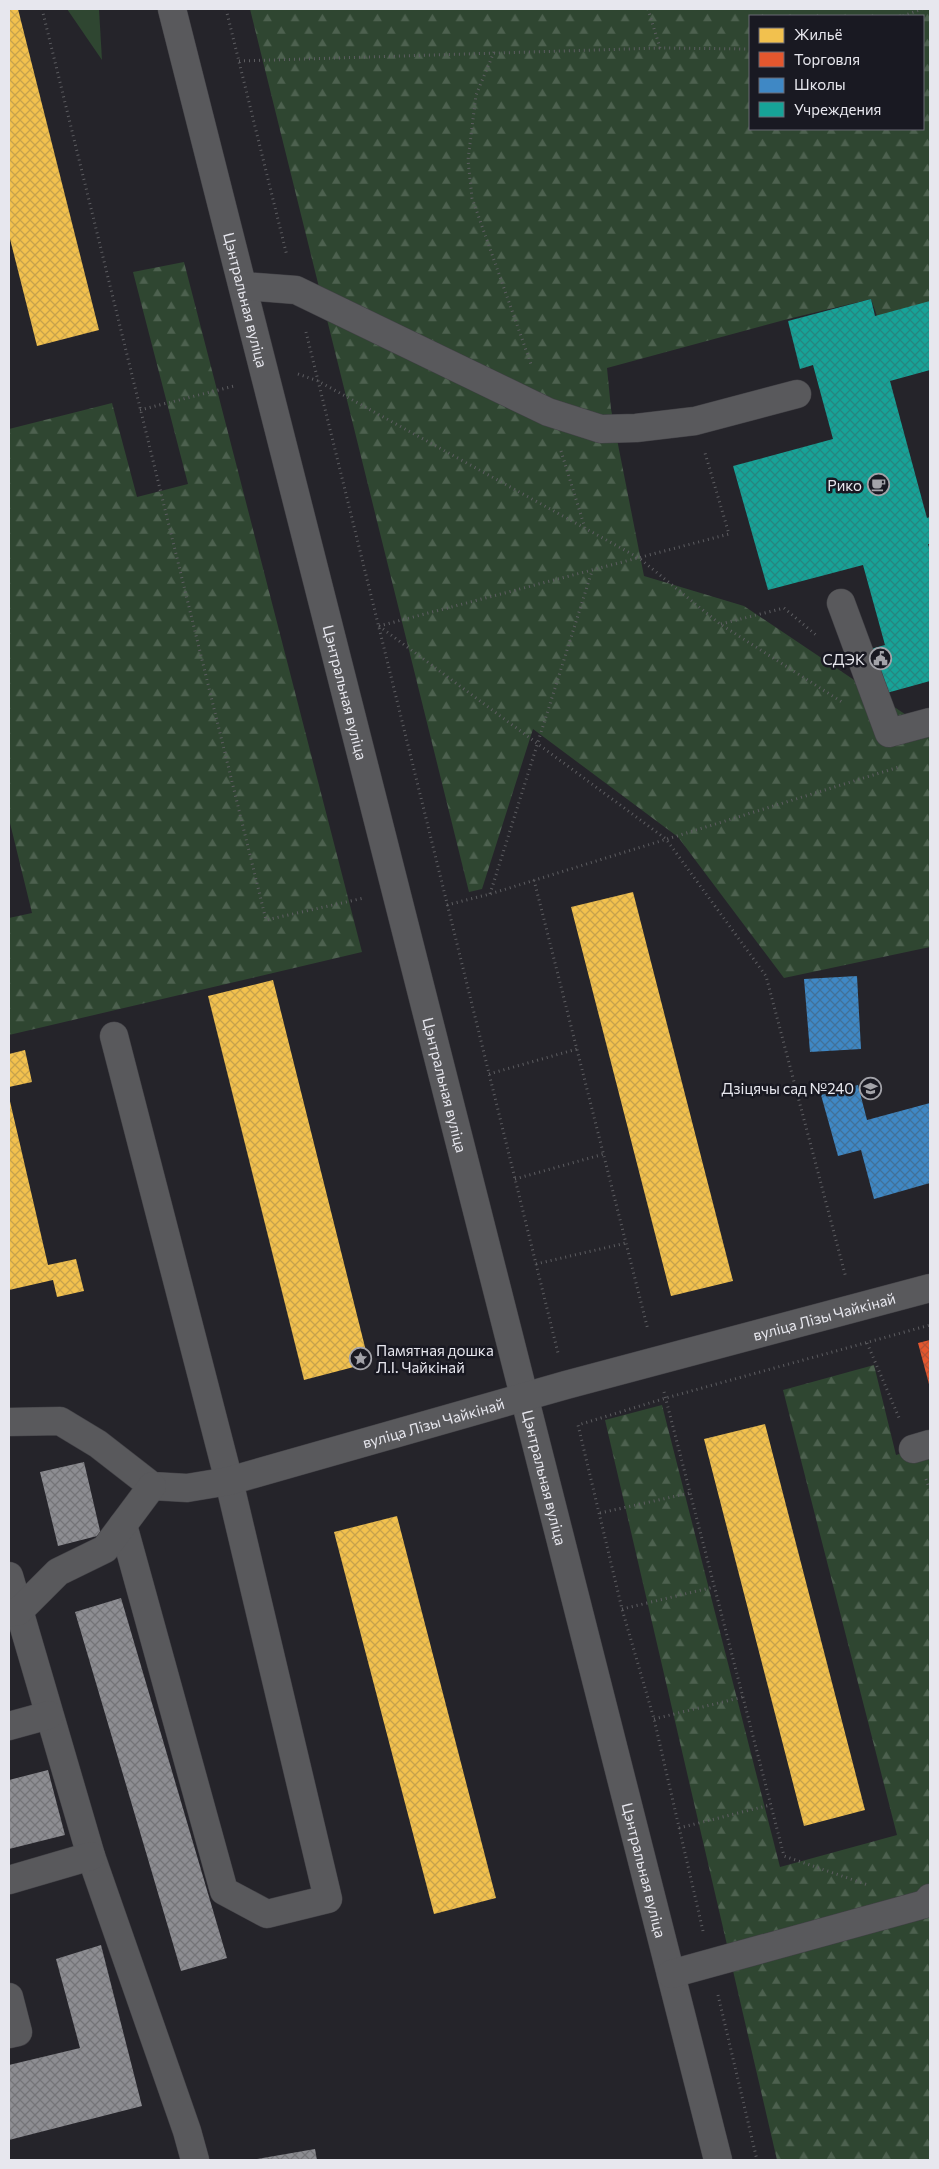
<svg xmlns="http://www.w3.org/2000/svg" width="939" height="2169" font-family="Commissioner,sans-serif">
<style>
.green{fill:#2f4631}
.forest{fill:url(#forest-firs);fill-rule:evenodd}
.homes{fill:url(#homes-cross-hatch)}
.shops{fill:url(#shops-cross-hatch)}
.schools{fill:url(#schools-cross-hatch)}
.public{fill:url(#public-cross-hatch)}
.industry{fill:url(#industry-cross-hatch)}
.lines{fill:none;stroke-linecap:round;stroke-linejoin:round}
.minor-casing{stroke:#424146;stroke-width:29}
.path{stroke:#5d5d61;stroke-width:3;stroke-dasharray:1 4;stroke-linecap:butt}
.minor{stroke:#59595c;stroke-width:28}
.labels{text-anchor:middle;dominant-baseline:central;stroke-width:5;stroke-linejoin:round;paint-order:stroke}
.street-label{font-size:15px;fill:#e7e7ee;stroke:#191922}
.poi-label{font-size:15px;fill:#e7e7ee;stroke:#191922;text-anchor:end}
</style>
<defs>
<pattern id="forest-firs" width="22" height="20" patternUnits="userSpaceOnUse" patternTransform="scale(1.25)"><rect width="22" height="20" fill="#2f4631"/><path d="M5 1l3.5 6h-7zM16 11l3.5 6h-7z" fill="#4d614f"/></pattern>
<pattern id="homes-cross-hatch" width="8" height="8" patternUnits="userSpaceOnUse" patternTransform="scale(1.25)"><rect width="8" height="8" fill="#f2c14e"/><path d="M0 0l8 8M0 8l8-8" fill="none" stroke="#c7a24c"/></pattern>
<pattern id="shops-cross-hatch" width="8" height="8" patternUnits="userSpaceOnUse" patternTransform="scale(1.25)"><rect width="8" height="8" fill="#e4572e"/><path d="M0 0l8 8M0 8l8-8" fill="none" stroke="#b45236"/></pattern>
<pattern id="schools-cross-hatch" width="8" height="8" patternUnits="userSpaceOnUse" patternTransform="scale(1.25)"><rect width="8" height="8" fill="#3f88c5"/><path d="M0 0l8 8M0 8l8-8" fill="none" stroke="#417199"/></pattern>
<pattern id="public-cross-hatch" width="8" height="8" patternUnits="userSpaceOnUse" patternTransform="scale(1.25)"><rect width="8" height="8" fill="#17a398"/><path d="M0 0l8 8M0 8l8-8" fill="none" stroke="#258780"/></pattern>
<pattern id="industry-cross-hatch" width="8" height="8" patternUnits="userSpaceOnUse" patternTransform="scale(1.25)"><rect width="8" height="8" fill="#8d8d92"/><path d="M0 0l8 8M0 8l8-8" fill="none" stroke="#747478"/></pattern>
</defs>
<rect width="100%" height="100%" fill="#25242a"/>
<path class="green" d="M67 9H99L102 60Z"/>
<path class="forest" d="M250 9H930V302L877 316 871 299 788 319 607 368 611 409 644 576 744 606 930 731V947L784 978 678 837 533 729 482 889 469 892ZM750 16H923V129H750Z
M184 262 362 952 9 1035V918L32 913 9 819V429L112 403 137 497 188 484 133 272Z
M874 1365 896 1455 930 1445V2160H777L605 1420 662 1405 780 1867 897 1835 783 1390Z"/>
<path class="homes" d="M9 9H18L99 330 37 346 9 235Z
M633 892 733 1281 671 1296 571 907Z
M273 980 369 1363 304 1380 208 996Z
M25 1050 32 1082 9 1087V1054Z
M9 1097 48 1265 76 1259 84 1291 57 1297 53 1280 9 1290Z
M765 1424 865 1810 804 1826 704 1439Z
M397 1516 496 1898 434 1914 334 1532Z"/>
<path class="shops" d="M930 1340V1388L918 1343Z"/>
<path class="schools" d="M857 976 861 1049 810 1052 804 979Z
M858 1085 867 1120 930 1103V1183L874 1199 861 1150 838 1156 821 1095Z"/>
<path class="public" d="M871 299 875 316 930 301V370L890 381 927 518 930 517V544H928L930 551V681L883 694 871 649 885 645 863 565 768 590 733 466 833 439 813 365 800 369 788 321Z"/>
<path class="industry" d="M84 1462 101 1535 58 1546 40 1472Z
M121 1598 227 1958 181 1971 75 1612Z
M48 1770 65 1835 9 1849V1780Z
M101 1945 142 2106 9 2140V2065L80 2048 56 1959Z
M315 2149 317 2160H257V2159Z"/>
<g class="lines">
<defs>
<g id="minor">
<path id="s1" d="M172 9 718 2160"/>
<path d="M243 286 296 290 548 412 601 429 636 428 695 421 797 394"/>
<path d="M841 603 889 733 930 722"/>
<path d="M114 1036 229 1481 328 1899 267 1914 224 1891 123 1525"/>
<path id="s2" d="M9 1422 60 1421 98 1444 152 1486 187 1488 229 1481 566 1385 930 1288"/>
<path d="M913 1449 930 1444"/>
<path d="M9 1576 91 1856 187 2131 195 2160"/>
<path d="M9 1613 19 1611 58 1572 105 1549 152 1486"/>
<path d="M9 1726 49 1715"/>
<path d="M9 1880 91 1856"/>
<path d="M671 1974 925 1904 930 1898"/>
<path d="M9 1997 18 2032 9 2034"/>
</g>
</defs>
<use href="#minor" class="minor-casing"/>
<path class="path" d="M42 9 266 920 364 898
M226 9 287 256
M648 9 660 48 750 49
M903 16 922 9
M494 52 476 95 468 160 472 198 532 367
M239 61 660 48
M306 332 558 1353
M298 374 318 381 639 558 720 624 842 702
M140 410 234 386
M561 451 585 528
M721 624 784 608 816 635
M379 626 666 839 766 976 846 1278
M379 626 729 534 705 453
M534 880 648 1330
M490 894 592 571
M447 905 490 894 899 767
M489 1074 577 1049
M515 1179 604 1154
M536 1264 626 1243
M867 1343 900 1420
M664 1392 784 1856 868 1885
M926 1479 930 1490
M600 1513 690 1493
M622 1609 714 1587
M654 1719 743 1697
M679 1828 770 1805
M703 1931 654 1719 622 1609 578 1425 666 1398 930 1325
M718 1995 757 2160"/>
<use href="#minor" class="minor"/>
</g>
<defs>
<symbol id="cafe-ring" viewBox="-11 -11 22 22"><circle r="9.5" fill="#191922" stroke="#a3a3a9" stroke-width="1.5"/><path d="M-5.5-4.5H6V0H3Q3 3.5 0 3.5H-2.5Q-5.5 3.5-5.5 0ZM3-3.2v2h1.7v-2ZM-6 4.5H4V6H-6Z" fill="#a3a3a9"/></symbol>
<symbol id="civic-ring" viewBox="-11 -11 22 22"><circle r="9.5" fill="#191922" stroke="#a3a3a9" stroke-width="1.5"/><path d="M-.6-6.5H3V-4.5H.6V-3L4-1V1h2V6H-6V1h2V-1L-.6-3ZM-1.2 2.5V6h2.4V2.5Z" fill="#a3a3a9"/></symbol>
<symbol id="school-ring" viewBox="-11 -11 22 22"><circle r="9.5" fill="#191922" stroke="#a3a3a9" stroke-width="1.5"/><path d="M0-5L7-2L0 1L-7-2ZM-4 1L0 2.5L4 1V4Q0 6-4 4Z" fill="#a3a3a9"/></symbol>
<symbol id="sight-ring" viewBox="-11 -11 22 22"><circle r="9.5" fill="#191922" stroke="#a3a3a9" stroke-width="1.5"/><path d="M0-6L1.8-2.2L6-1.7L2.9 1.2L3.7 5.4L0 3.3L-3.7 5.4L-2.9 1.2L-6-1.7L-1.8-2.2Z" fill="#a3a3a9"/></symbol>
</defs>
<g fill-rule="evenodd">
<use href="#cafe-ring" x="866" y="472" width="25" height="25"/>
<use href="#civic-ring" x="868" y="646" width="25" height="25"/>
<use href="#school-ring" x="858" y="1076" width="25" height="25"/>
<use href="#sight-ring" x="348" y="1346" width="25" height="25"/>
</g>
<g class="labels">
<g class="street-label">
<text stroke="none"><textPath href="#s1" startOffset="300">Цэнтральная вуліца</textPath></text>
<text stroke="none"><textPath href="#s1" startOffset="705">Цэнтральная вуліца</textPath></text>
<text stroke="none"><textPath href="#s1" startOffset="1110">Цэнтральная вуліца</textPath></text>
<text stroke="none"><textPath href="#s2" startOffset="859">вуліца Лізы Чайкінай</textPath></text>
<text stroke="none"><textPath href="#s2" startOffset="454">вуліца Лізы Чайкінай</textPath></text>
<text stroke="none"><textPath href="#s1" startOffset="1515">Цэнтральная вуліца</textPath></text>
<text stroke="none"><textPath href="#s1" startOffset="1920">Цэнтральная вуліца</textPath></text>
</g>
<g class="poi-label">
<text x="862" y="485">Рико</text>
<text x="865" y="659">СДЭК</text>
<text x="854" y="1088">Дзіцячы сад №240</text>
<text x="376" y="1350" text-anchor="start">Памятная дошка<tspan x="376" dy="17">Л.І. Чайкінай</tspan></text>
</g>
</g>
<rect width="939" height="2169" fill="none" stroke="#e7e7ee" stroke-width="20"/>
<rect x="749" y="15" width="175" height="115" fill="#191922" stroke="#6b6b74"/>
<rect x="759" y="28" width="25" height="15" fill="#f2c14e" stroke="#6b6b74"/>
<text x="794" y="40" font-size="15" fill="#e7e7ee">Жильё</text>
<rect x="759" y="52" width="25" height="15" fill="#e4572e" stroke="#6b6b74"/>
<text x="794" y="65" font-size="15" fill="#e7e7ee">Торговля</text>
<rect x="759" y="78" width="25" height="15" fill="#3f88c5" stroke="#6b6b74"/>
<text x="794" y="90" font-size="15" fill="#e7e7ee">Школы</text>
<rect x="759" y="102" width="25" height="15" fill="#17a398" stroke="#6b6b74"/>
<text x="794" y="115" font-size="15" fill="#e7e7ee">Учреждения</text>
</svg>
